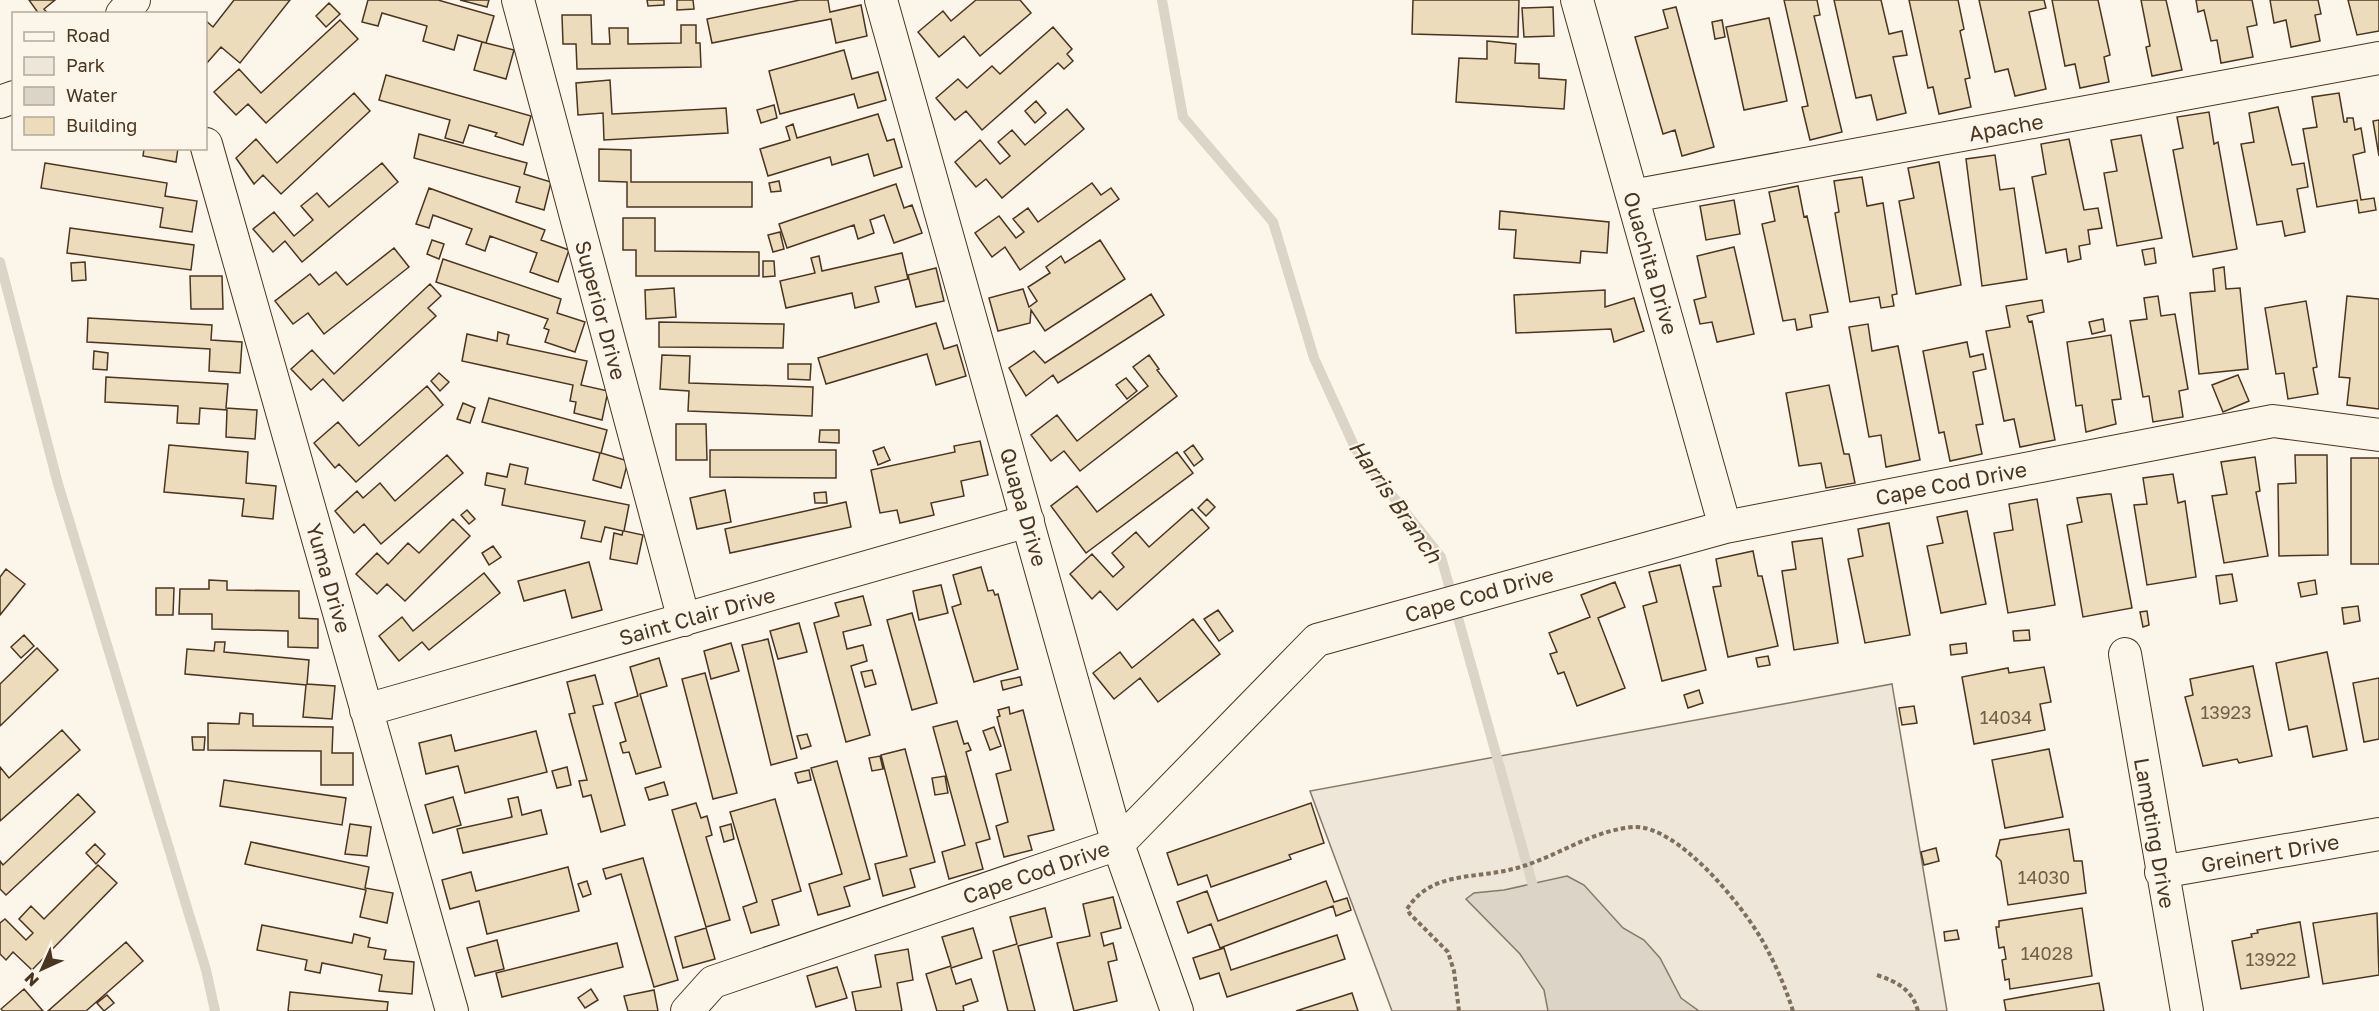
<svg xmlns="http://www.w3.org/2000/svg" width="2379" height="1011" font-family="'Golos Text',sans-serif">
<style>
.green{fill:#ede6d9;stroke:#887966;stroke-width:1.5}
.water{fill:#dcd4c6;stroke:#887966;stroke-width:1.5}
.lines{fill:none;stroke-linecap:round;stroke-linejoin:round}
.stream{stroke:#dcd4c6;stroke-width:10}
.building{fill:#ecdcbc;stroke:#4a3520;stroke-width:1.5}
.street-casing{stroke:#4a3520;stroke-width:34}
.path{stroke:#7f6f5c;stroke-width:4;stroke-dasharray:4.5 3;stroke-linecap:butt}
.street{stroke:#fbf6e9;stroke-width:32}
.labels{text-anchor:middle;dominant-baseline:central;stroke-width:4.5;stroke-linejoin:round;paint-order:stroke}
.number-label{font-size:18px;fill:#725f47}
.street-label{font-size:21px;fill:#4a3520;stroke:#fbf6e9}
.water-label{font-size:22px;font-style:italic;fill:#4a3520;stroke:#fbf6e9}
</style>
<rect width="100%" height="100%" fill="#fbf6e9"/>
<path class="green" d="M1892 684 1947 1011H1392L1310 791Z"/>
<path class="water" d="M1567 876 1584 885 1623 928 1644 940 1660 958 1681 998 1699 1011H1548L1544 990 1520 954 1466 899 1474 893 1504 890Z"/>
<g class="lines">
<path class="stream" d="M1162 0 1183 117 1273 222 1314 358 1356 450 1441 557 1536 897
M0 262 58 484 206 970 215 1011"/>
</g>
<path class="building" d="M29 0H55L44 9 48 14H39Z
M234 0H290L240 63 221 47 206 64V21L213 27Z
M368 0H438L494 16 486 43 458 35 454 50 423 41 427 26 382 13 378 26 362 22Z
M460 0H489L487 7Z
M647 0H664V5L648 6Z
M677 0H693L694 9 677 10Z
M800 0H828L830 12 861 5 867 36 836 43 831 19 712 43 707 19Z
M976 0H1020L1031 13 980 56 964 36 939 57 918 32 943 11 951 21Z
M1413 0H1519L1518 37 1412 34Z
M1784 0H1817L1820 15 1814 16 1842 132 1810 140 1802 107 1808 106Z
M1834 0H1881L1889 34 1902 31 1907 55 1893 57 1906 113 1877 120 1871 95 1856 98Z
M1909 0H1958L1964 29 1960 31 1970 78 1965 79 1971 107 1939 114 1933 87 1928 88Z
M1979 0H2044L2046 8 2029 12 2046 89 2015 96 2008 69 1995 72Z
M2052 0H2098L2110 55 2104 57 2109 82 2080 88 2075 64 2065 66Z
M2141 0H2166L2182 70 2152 76 2146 47 2150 46Z
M2196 0H2252L2257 25 2247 27 2253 57 2221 63 2217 40 2211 41 2204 10 2198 12Z
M2270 0H2318L2321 14 2315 15 2320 41 2291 47 2286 20 2274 23Z
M2348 0H2379V31L2357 35Z
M329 3 340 14 326 27 316 16Z
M1553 7 1554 36 1524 37 1522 8Z
M1676 7 1714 147 1682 156 1675 130 1663 134 1635 37 1668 28 1663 10Z
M562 15H591L592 44H610L609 28H628V44L681 43V25H696V43H700L701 67 577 69 576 44H563Z
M1769 18 1787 101 1744 110 1726 27Z
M340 20 358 39 266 123 248 104 236 115 214 92 239 69 261 93Z
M1722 20 1725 37 1715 39 1712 22Z
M1053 27 1072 49 1067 54 1073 61 1064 69 1058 63 982 130 966 111 955 120 936 98 958 79 967 88 992 66 1000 74Z
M1487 41 1516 44 1515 63 1539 64V78L1566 80 1564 109 1456 102 1459 58 1487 59Z
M482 42 514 50 506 79 474 70Z
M844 50 852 79 878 72 886 100 858 108 854 94 780 114 769 71Z
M386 75 531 116 523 145 495 136 497 133 469 125 463 143 445 138 450 120 379 100Z
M610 80 612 114 726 108 728 133 604 140 603 113 578 115 576 83Z
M354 93 370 111 281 194 263 175 254 184 236 158 256 139 277 163Z
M2339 93 2344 122H2347V118H2353L2355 130 2361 128 2365 152 2353 155 2361 200 2374 198 2376 210 2359 213 2357 200 2317 207 2303 129 2317 127 2312 97Z
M1036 101 1046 113 1035 123 1025 111Z
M774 105 777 118 761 123 757 110Z
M2278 107 2292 165 2304 163 2308 187 2297 189 2305 232 2285 236 2282 221 2257 225 2241 144 2254 142 2249 113Z
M1067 109 1084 129 1002 198 986 179 976 187 955 162 980 140 1000 164 1010 156 998 142 1012 130 1025 145Z
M2209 112 2214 144 2218 142 2237 249 2193 257 2173 150 2183 148 2177 117Z
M878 114 887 141 894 139 902 167 874 176 868 154 832 165 830 157 768 176 760 149 790 140 786 127 793 124 797 138Z
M2379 120V156L2373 121Z
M419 134 527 163 524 174 551 182 544 210 516 202 520 187 414 158Z
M2141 135 2162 238 2117 246 2104 173 2117 171 2111 140Z
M2069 139 2084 210 2098 208 2102 228 2088 230 2090 244 2079 246 2081 259 2068 262 2066 249 2046 253 2032 177 2046 174 2041 144Z
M140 148H178L176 162 143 156 144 149Z
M599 149 631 150V182H752V207H627V182L599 181Z
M1995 155 2000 190 2014 188 2027 279 1982 286 1966 159Z
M1939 162 1961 285 1916 294 1899 201 1914 198 1908 168Z
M45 163 167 183 165 196 197 201 192 232 160 227 163 208 41 188Z
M382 163 398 182 302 262 285 241 273 252 253 229 274 212 294 236 313 220 301 206 317 193 329 207Z
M1862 177 1867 206 1883 203 1897 294 1892 295 1894 306 1881 308 1879 297 1850 302 1835 213 1839 212 1834 181Z
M779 181 781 191 771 192 769 183Z
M1092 183 1101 195 1111 188 1119 199 1020 270 1005 247 992 257 975 233 999 216 1016 238 1024 232 1013 219 1028 208 1038 222Z
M896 184 904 208 912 205 922 233 894 243 884 215 870 220 874 233 858 239 854 225 787 248 779 224Z
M1798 186 1804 217 1807 216 1828 312 1810 315 1812 327 1797 330 1795 319 1783 321 1762 224 1775 221 1769 192Z
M429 188 545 230 541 240 569 250 558 282 530 272 537 253 490 236 485 251 466 244 472 229 433 215 429 228 416 224Z
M1734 200 1740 234 1706 240 1700 206Z
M1500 211 1609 222 1607 253 1581 251 1580 263 1514 258 1516 230 1499 229Z
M623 218H655V251L759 252V276H636V250H623Z
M70 228 194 245 191 270 67 253Z
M780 232 784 249 773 252 768 235Z
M432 240 444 244 439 259 427 254Z
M1100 240 1125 279 1045 331 1031 310 1030 323 998 331 989 298 1023 289 1029 307 1037 301 1028 287 1050 273 1046 267 1061 256 1065 263Z
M1734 247 1754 334 1717 342 1712 322 1700 324 1694 300 1706 297 1697 256Z
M394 248 409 267 324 334 308 313 293 324 275 301 310 274 319 285 336 272 347 285Z
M2154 248 2156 263 2145 265 2142 250Z
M902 253 908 279 875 287 879 302 855 308 852 293 786 308 780 281 815 273 811 258 819 256 822 271Z
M443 259 561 299 557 313 585 322 575 352 545 342 549 330 544 328 548 319 436 282Z
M763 261H774L775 276 763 277Z
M85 262 86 280 72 281 71 263Z
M2224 267 2226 289 2240 288 2248 369 2199 374 2190 293 2215 291 2213 269Z
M936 268 944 301 916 307 908 275Z
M190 276H222L223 309H191Z
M430 284 441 296 428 308 436 316 343 401 323 379 311 390 291 369 312 350 334 374Z
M674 288 676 317 646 319 645 290Z
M1605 290V307L1634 298 1644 331 1614 342 1611 329 1516 333 1514 295Z
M1151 294 1164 315 1058 383 1053 375 1026 396 1009 368 1034 351 1045 363Z
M2158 296 2161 316 2175 314 2188 389 2179 391 2183 417 2153 422 2149 396 2143 397 2130 321 2147 319 2144 298Z
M2347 296 2379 299V409L2347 405 2350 378 2339 377Z
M2042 300 2044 312 2027 316 2029 322 2032 321 2055 440 2020 447 2014 419 2004 421 1986 331 2010 327 2006 306Z
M2306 301 2317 367 2313 368 2318 394 2288 399 2284 373 2276 374 2265 308Z
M88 318 212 325 211 340 242 342 240 373 209 371 210 349 87 342Z
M2103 319 2105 331 2092 334 2089 322Z
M659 322 784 324 783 348 659 347Z
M936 323 944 349 957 345 966 376 936 385 927 354 826 384 818 358Z
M1868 324 1872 351 1898 346 1920 460 1886 467 1881 435 1869 437 1849 327Z
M498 332 509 335 507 344 587 361 581 385 608 391 602 420 574 413 576 402 570 401 573 385 462 361 467 334 497 341Z
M2111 335 2121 399 2112 400 2116 424 2086 432 2082 405 2076 406 2067 342Z
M1967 342 1970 357 1983 354 1986 369 1973 372 1983 424 1976 425 1982 454 1950 461 1944 432 1939 433 1923 351Z
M94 351 108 353 107 370 93 369Z
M662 355 690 356 689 383 813 387 812 416 688 411 689 391 660 389Z
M1149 355 1159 369 1157 370 1177 396 1080 471 1064 451 1051 461 1031 435 1057 415 1077 441 1148 386 1133 367Z
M788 364H811L810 380 788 379Z
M439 373 449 382 440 391 431 381Z
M2238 375 2249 401 2223 412 2212 385Z
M106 377 228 384 226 408 257 410 255 439 226 437 227 410 200 408 199 424 177 423 178 406 105 402Z
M1126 378 1137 391 1127 399 1116 385Z
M1829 385 1844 454H1849L1855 483 1826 488 1821 463 1799 466 1786 393Z
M427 386 443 405 356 482 339 464 335 468 314 443 338 422 359 446Z
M489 398 607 430 601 453 628 461 621 488 593 480 600 453 482 422Z
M463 403 475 408 470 423 457 419Z
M676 424H706L707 460H676Z
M820 430H839V443L819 442Z
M980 441 988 475 961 481 964 496 931 503 934 515 900 523 897 510 880 513 871 470 955 452 954 446Z
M169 445 248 452 246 483 276 486 273 519 242 516 244 499 164 492Z
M1193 445 1203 459 1194 466 1184 452Z
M884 447 890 460 878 465 873 451Z
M710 450H836V478L710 477Z
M1177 452 1193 473 1086 553 1051 506 1077 486 1097 512Z
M447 455 463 473 381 544 364 524 354 533 335 511 357 491 363 498 380 483 395 501Z
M2295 455H2327L2328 555 2279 556 2278 484 2296 483Z
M2255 457 2260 491 2256 492 2268 556 2224 563 2212 496 2227 494 2221 462Z
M2351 458H2379V564H2351Z
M510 464 528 468 525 484 629 505 624 531 643 535 637 564 610 559 614 533 622 535 623 531 605 527 601 542 581 538 585 521 502 505 505 489 485 485 487 473 507 477Z
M2173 474 2178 503 2185 501 2196 577 2147 585 2134 505 2147 504 2143 478Z
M725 490 731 522 697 529 690 498Z
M826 492 827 503H815L814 493Z
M2107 494H2111L2132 608 2083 617 2067 525 2082 522 2077 498Z
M1207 499 1215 507 1206 516 1198 508Z
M2037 499 2055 605 2008 613 1994 533 2013 530 2009 504Z
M846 502 851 527 730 553 725 529Z
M1192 509 1209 528 1117 610 1100 591 1092 599 1070 574 1092 554 1113 577 1124 567 1112 553 1136 532 1149 547Z
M467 510 475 519 469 524 461 515Z
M1967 511 1986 604 1941 613 1927 546 1943 543 1937 517Z
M453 519 470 536 405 601 387 584 377 594 356 574 377 553 388 564 408 543 419 553Z
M1889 523 1910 635 1865 643 1848 559 1863 556 1858 529Z
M1822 538 1838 643 1794 650 1782 571 1796 569 1792 542Z
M493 546 501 557 489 565 482 553Z
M1753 551 1758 576H1762L1778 646 1728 657 1713 587 1721 586 1716 559Z
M589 562 602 610 572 618 565 590 524 601 518 581Z
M1680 565 1706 670 1662 681 1643 606 1657 602 1649 572Z
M981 567 988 591 993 590 995 595 998 594 1018 669 974 682 952 607 961 604 953 575Z
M6 569 25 584 0 615V577Z
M484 573 500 593 429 650 422 642 399 661 379 636 402 617 413 631Z
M2232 574 2237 601 2220 604 2216 576Z
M209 580 227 581V590L299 591V618L318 619V648L288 647V631L212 629V614H179L180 589H209Z
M2315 580 2317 594 2301 597 2298 583Z
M1615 582 1625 607 1598 618 1625 688 1577 706 1564 672 1558 674 1550 654 1557 652 1549 633 1590 617 1581 595Z
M941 585 948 613 919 620 913 591Z
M156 588H174L173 615H156Z
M863 596 871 625 843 632 847 649 863 645 867 661 851 666 870 735 846 742 814 623 839 616 835 603Z
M2358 606 2360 621 2344 624 2342 608Z
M1218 610 1233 631 1219 641 1204 619Z
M2147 611 2149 625 2143 627 2140 612Z
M912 613 937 703 912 710 887 620Z
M1193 619 1220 654 1158 702 1140 678 1114 699 1093 673 1120 652 1132 668Z
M799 623 807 652 778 659 770 631Z
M2029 630 2030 640 2014 641 2013 631Z
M24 635 34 646 21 658 11 647Z
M768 639 797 758 771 765 742 645Z
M215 642H225L224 652 309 660 307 684 335 686 332 719 303 717 306 685 185 674 187 649 214 651Z
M731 643 739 671 711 679 704 651Z
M1966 643 1967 653 1951 655 1950 645Z
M37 648 58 670 0 726V684Z
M2327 652 2347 750 2313 757 2307 726 2289 730 2276 663Z
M1768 656 1770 665 1758 667 1756 658Z
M659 658 667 686 640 694 661 767 636 774 629 752 623 753 620 743 626 741 615 703 638 696 630 667Z
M2253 666 2272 756 2239 763 2237 759 2203 766 2185 697 2193 695 2190 679Z
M2044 667 2051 702 2040 704 2045 730 1974 744 1962 677 2008 668 2009 673Z
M872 670 876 684 865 687 861 672Z
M705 673 737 793 713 799 682 679Z
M595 675 603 704 593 706 625 825 601 832 591 795 583 797 579 781 587 780 569 714 575 713 567 682Z
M1020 677 1022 685 1003 690 1001 681Z
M2379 678V739L2364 742 2353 683Z
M1699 690 1703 703 1688 708 1684 695Z
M1914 706 1917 723 1902 725 1899 708Z
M1009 707 1010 714 1023 710 1054 830 1028 836 1032 850 1004 857 996 826 1008 822 996 774 1011 770 997 717 1000 716 998 710Z
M240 713 253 714V726L333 727 332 753H353V785H321V751L208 750V723L239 724Z
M957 721 964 744 968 743 971 750 966 752 990 839 976 843 983 869 949 879 942 852 965 845 933 727Z
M994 727 1001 746 990 750 983 731Z
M62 730 80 750 0 821V767L9 778Z
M536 731 547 772 465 793 458 766 426 774 419 743 451 735 455 751Z
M807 734 811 746 801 749 797 736Z
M192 737H205L204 750H193Z
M905 749 935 862 910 869 915 887 883 896 875 864 907 856 881 755Z
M2049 749 2063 817 2005 828 1992 760Z
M880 756 883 769 872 771 869 758Z
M837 761 870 879 844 887 850 906 818 915 809 884 842 874 811 768Z
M567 767 571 785 557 788 552 771Z
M809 770 811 780 798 783 795 773Z
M945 776 948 793 935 795 932 778Z
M224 780 346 798 342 825 220 806Z
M664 782 668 795 649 800 645 788Z
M78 794 95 812 6 895 0 889V861L3 865Z
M453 797 461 825 433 833 425 805Z
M518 797 522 815 541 810 547 834 463 853 457 829 512 817 508 799Z
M775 799 801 891 772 900 779 925 751 933 743 907 757 902 730 812Z
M696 803 701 818 707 816 712 835 706 837 730 920 706 927 672 810Z
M1311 803 1324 843 1289 855 1291 859 1211 887 1207 875 1178 885 1167 853Z
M350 824 371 827 367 856 345 854Z
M731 824 734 839 724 842 720 827Z
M2069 829 2074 861H2082L2086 893 2008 905 2001 861 1996 856 2000 840Z
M251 842 369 867 365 888 393 893 387 923 360 917 366 890 245 864Z
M95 844 105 854 96 864 86 853Z
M1936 848 1939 861 1924 865 1921 852Z
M643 858 678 980 654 987 621 874 606 879 603 869Z
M98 865 117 883 32 970 13 952 6 960 0 954V923L5 919 26 940 33 933 19 919 31 906 44 919Z
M568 867 579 911 487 934 479 901 450 909 442 880 471 872 476 891Z
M587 881 591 894 583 897 578 884Z
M1326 881 1334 902 1347 898 1351 910 1336 916 1333 906 1220 948 1211 924 1188 933 1177 902 1207 891 1218 921Z
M1113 897 1121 928 1101 933 1104 946 1113 943 1117 960 1108 962 1117 1001 1074 1011 1057 943 1090 936 1083 904Z
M1045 908 1052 937 1018 946 1035 1011H1008L993 951 1017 944 1010 917Z
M2082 908 2092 976 2010 989 2009 979 2005 980 2002 960 2006 959 2004 947 1999 948 1996 927H1999V921Z
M2377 913 2379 975 2323 984 2313 923Z
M2300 922 2309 977 2241 989 2232 941 2252 937 2251 934 2258 933 2257 930Z
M262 925 352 943 354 934 370 938 368 947 386 950 384 959 414 962 412 994 379 991 382 975 322 963 320 973 305 970 307 960 257 950Z
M706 928 715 959 683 968 675 937Z
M973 928 982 958 951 968 956 984 971 979 978 1001 963 1006 964 1011H937L926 974 951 966 942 937Z
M1957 930 1959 939 1945 941 1944 932Z
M1337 935 1345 959 1227 997 1219 973 1200 979 1193 958 1224 948 1231 970Z
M497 940 504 969 475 976 467 948Z
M126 942 143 961 86 1011H48Z
M617 943 623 967 502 997 496 973Z
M908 949 913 980 897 983 902 1011H856L852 992 881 987 875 955Z
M837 967 847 998 816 1007 807 976Z
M2099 983 2104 1011H2006L2004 1000Z
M24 989 43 1011H3L1 1009Z
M591 989 598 1000 585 1008 578 998Z
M654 990 658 1011H628L624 996Z
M290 992 388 1002 387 1011H288Z
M1352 993 1358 1011H1296Z
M107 995 114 1003 104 1011 97 1003Z"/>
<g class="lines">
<defs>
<path id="street" d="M518 0 684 620
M881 0 1118 844 1177 1011
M1577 0 1725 527
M122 14 134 0
M0 102 14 97
M206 144 452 1011
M1632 196 2379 58
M2125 654 2187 1011
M366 710 1028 521
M2161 872 2379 834
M687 1011 713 982 1118 844 1317 640 1725 527 2273 421 2379 435"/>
</defs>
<use href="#street" class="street-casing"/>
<path class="path" d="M1877 975C1897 982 1912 989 1918 1011
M1459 1011 1454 971 1448 952 1410 914 1407 909C1431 871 1475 879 1513 869 1554 859 1589 831 1633 827 1677 824 1742 905 1762 940 1775 963 1785 986 1793 1011"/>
<use href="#street" class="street"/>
</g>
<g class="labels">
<g class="number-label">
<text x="2226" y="712">13923</text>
<text x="2006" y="717">14034</text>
<text x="2044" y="877">14030</text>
<text x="2047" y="953">14028</text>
<text x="2271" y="959">13922</text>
</g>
<g class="street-label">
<text transform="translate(2006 127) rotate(-10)">Apache</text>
<text transform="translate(1651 263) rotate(74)">Ouachita Drive</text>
<text transform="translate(601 310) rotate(75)">Superior Drive</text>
<text transform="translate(1951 483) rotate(-11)">Cape Cod Drive</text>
<text transform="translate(1024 507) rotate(74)">Quapa Drive</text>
<text transform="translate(329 578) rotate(74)">Yuma Drive</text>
<text transform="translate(1479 594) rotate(-16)">Cape Cod Drive</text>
<text transform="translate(697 616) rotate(-16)">Saint Clair Drive</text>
<text transform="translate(2155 833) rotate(80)">Lampting Drive</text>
<text transform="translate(2270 853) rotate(-10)">Greinert Drive</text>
<text transform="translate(1036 872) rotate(-19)">Cape Cod Drive</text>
</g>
<g class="water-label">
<text transform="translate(1396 501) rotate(55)">Harris Branch</text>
</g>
</g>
<rect x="12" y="12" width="195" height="138" fill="#fbf6e9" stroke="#b4a999" stroke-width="1.5"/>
<rect x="24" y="32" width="30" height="9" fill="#fbf6e9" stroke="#b4a999" stroke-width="1.5"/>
<text x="66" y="42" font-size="18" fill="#4a3520">Road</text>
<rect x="24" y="57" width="30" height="18" fill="#ede6d9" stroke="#b4a999" stroke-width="1.5"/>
<text x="66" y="72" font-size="18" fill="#4a3520">Park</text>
<rect x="24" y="87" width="30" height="18" fill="#dcd4c6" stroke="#b4a999" stroke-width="1.5"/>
<text x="66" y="102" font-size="18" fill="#4a3520">Water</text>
<rect x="24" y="117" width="30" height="18" fill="#ecdcbc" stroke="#b4a999" stroke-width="1.5"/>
<text x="66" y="132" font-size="18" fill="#4a3520">Building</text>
<g transform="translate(42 969) rotate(225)" stroke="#fbf6e9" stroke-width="4.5" paint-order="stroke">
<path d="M0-4.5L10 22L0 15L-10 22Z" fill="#4a3520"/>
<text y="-9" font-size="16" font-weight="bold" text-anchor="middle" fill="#4a3520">N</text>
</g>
</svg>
